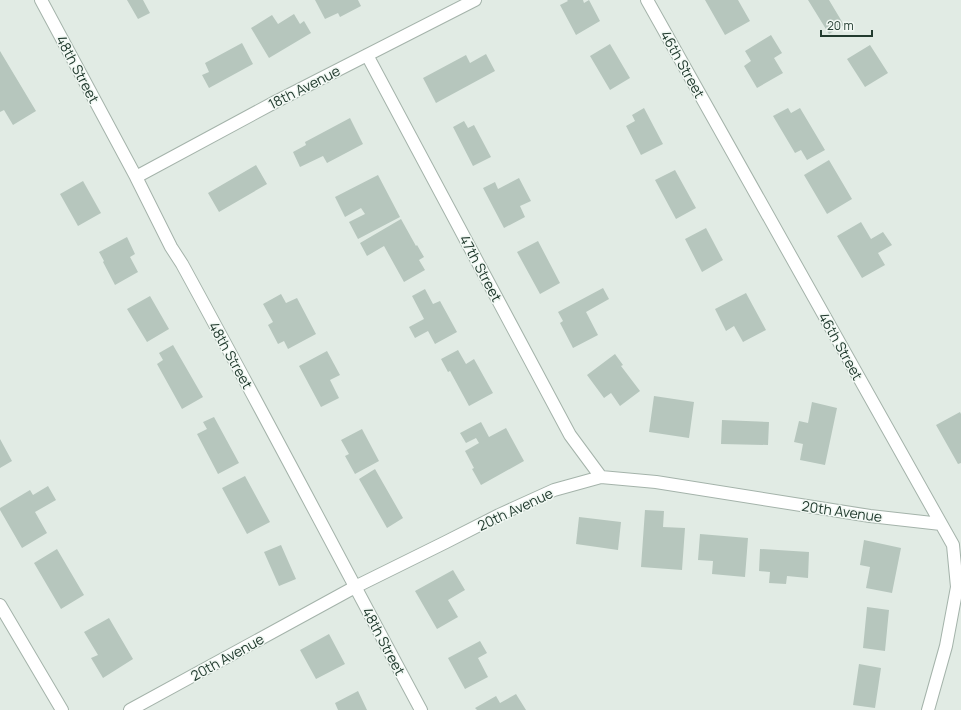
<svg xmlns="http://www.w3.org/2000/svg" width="961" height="710" font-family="Manrope,sans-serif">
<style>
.building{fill:#b6c6bd}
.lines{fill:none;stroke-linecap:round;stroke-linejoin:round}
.minor-casing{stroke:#a4b3aa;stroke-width:14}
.minor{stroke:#fff;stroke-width:12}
.labels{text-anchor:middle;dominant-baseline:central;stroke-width:3;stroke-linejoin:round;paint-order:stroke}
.street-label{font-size:14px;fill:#223b2f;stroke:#f1f8f3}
</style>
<rect width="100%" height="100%" fill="#e1ebe4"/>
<path class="building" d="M127 0H143L150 13 138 19Z
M315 0H358L361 6 340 17 338 13 325 19Z
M567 0H583L584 3 589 0 600 21 576 35 560 5 568 1Z
M705 0H738L750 21 725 35Z
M808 0H829L844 25 829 34Z
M294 14 300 24 304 21 311 33 269 58 251 28 272 15 278 24Z
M771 35 782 53 774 58 783 73 757 88 744 66 751 61 745 51Z
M242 43 253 64 209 88 202 75 209 72 205 63Z
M610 44 630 78 610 90 590 56Z
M870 45 888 73 865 87 847 59Z
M0 51 36 111 13 125 4 110 0 112Z
M486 54 495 71 436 103 423 78 466 55 470 63Z
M644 108 663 144 641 155 626 126 635 121 632 115Z
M788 108 791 113 800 108 825 150 807 160 801 150 795 153 773 116Z
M350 118 363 144 327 163 323 156 300 167 293 152 306 145 305 142Z
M464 121 468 128 474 125 491 157 473 166 453 127Z
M829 160 852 199 827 214 804 175Z
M256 165 267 184 219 212 208 193Z
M675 170 696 208 676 219 655 180Z
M378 175 400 217 358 239 349 222 365 214 361 208 345 217 335 197Z
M519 178 531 201 520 206 525 217 504 228 483 188 495 182 498 189Z
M83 181 101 213 78 226 60 194Z
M401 219 416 246 417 245 424 257 419 260 425 270 404 282 384 246 367 256 360 243Z
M861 222 871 239 883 232 892 245 878 253 885 265 862 278 837 236Z
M706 228 723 260 702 272 685 239Z
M127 237 135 254 130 257 138 272 115 285 103 262 104 261 99 252Z
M538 241 560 283 540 294 517 252Z
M603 288 609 299 586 312 598 335 573 348 560 323 563 321 558 312Z
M425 289 433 304 440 301 457 332 435 344 428 331 415 338 409 327 424 319 412 296Z
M746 293 766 330 743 342 734 326 726 331 715 309Z
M281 294 286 303 297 298 316 334 288 349 284 341 278 344 268 325 273 322 263 304Z
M150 296 169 329 147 342 127 309Z
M173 345 203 397 182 409 157 364 163 360 159 353Z
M458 350 466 364 474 359 493 393 469 406 450 371 448 372 441 359Z
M327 351 340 375 330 380 339 398 321 407 299 366Z
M615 354 623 365 621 366 640 391 620 406 611 393 604 398 587 375Z
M654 396 694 402 689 438 649 432Z
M812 402 837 408 825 465 800 460 803 444 794 442 799 421 808 423Z
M960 412 961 414V463L958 464 936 425Z
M214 417 239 463 218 474 197 434 207 429 203 422Z
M722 420 769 422 768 445 721 444Z
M481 422 489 437 506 428 524 461 481 485 472 469 474 468 465 451 479 443 476 438 466 443 460 433Z
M362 429 379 461 355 474 345 456 349 454 341 440Z
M0 439 12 461 0 468Z
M375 469 403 518 387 528 359 479Z
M245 476 270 522 247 534 222 488Z
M48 486 56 500 35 512 47 533 22 548 0 510V508L30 490 33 495Z
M645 510 664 511 663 527 685 528 682 570 641 567Z
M579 517 621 522 618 550 576 544Z
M700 534 748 538 745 577 712 574 713 561 698 560Z
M864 540 901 548 892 593 866 588 870 567 860 565Z
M281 545 296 579 279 586 264 552Z
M57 549 84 595 61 609 34 563Z
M760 549 809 552 808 578 787 576 786 584 769 583 770 572 759 571Z
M453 570 465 590 448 600 458 617 437 629 415 591Z
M867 607 889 610 885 651 863 648Z
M109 618 133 659 103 678 91 658 98 655 84 632Z
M329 634 345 664 316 679 300 650Z
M480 641 487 653 478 658 488 677 465 689 448 658Z
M859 664 881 668 875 708 853 705Z
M358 691 367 710H338L335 703Z
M516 694 526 710H477L475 708 496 696 500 703Z"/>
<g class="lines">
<defs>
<path id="minor" d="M41 0 136 177 171 247 182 264C263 412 341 561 421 710
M647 0 953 545 957 587 946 646 928 710
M367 55 570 435 601 477
M136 177 277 101 475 0
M0 605 62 710
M130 710 355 587 446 542 499 515 554 490 601 477 656 482 870 516 941 524"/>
</defs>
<use href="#minor" class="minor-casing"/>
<use href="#minor" class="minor"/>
</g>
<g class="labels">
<g class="street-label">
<text transform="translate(683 64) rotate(61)">46th Street</text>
<text transform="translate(78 69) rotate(62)">48th Street</text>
<text transform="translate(304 87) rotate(-27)">18th Avenue</text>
<text transform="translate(481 268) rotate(62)">47th Street</text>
<text transform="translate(841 346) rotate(61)">46th Street</text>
<text transform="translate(231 355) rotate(61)">48th Street</text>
<text transform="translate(515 509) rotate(-25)">20th Avenue</text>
<text transform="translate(842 511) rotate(8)">20th Avenue</text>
<text transform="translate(384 641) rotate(62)">48th Street</text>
<text transform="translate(227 657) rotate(-29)">20th Avenue</text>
</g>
</g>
<path d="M821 30v6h51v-6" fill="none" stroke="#223b2f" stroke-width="2"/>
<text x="827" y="30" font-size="12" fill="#223b2f" stroke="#f1f8f3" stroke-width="3" paint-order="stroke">20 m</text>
</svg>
